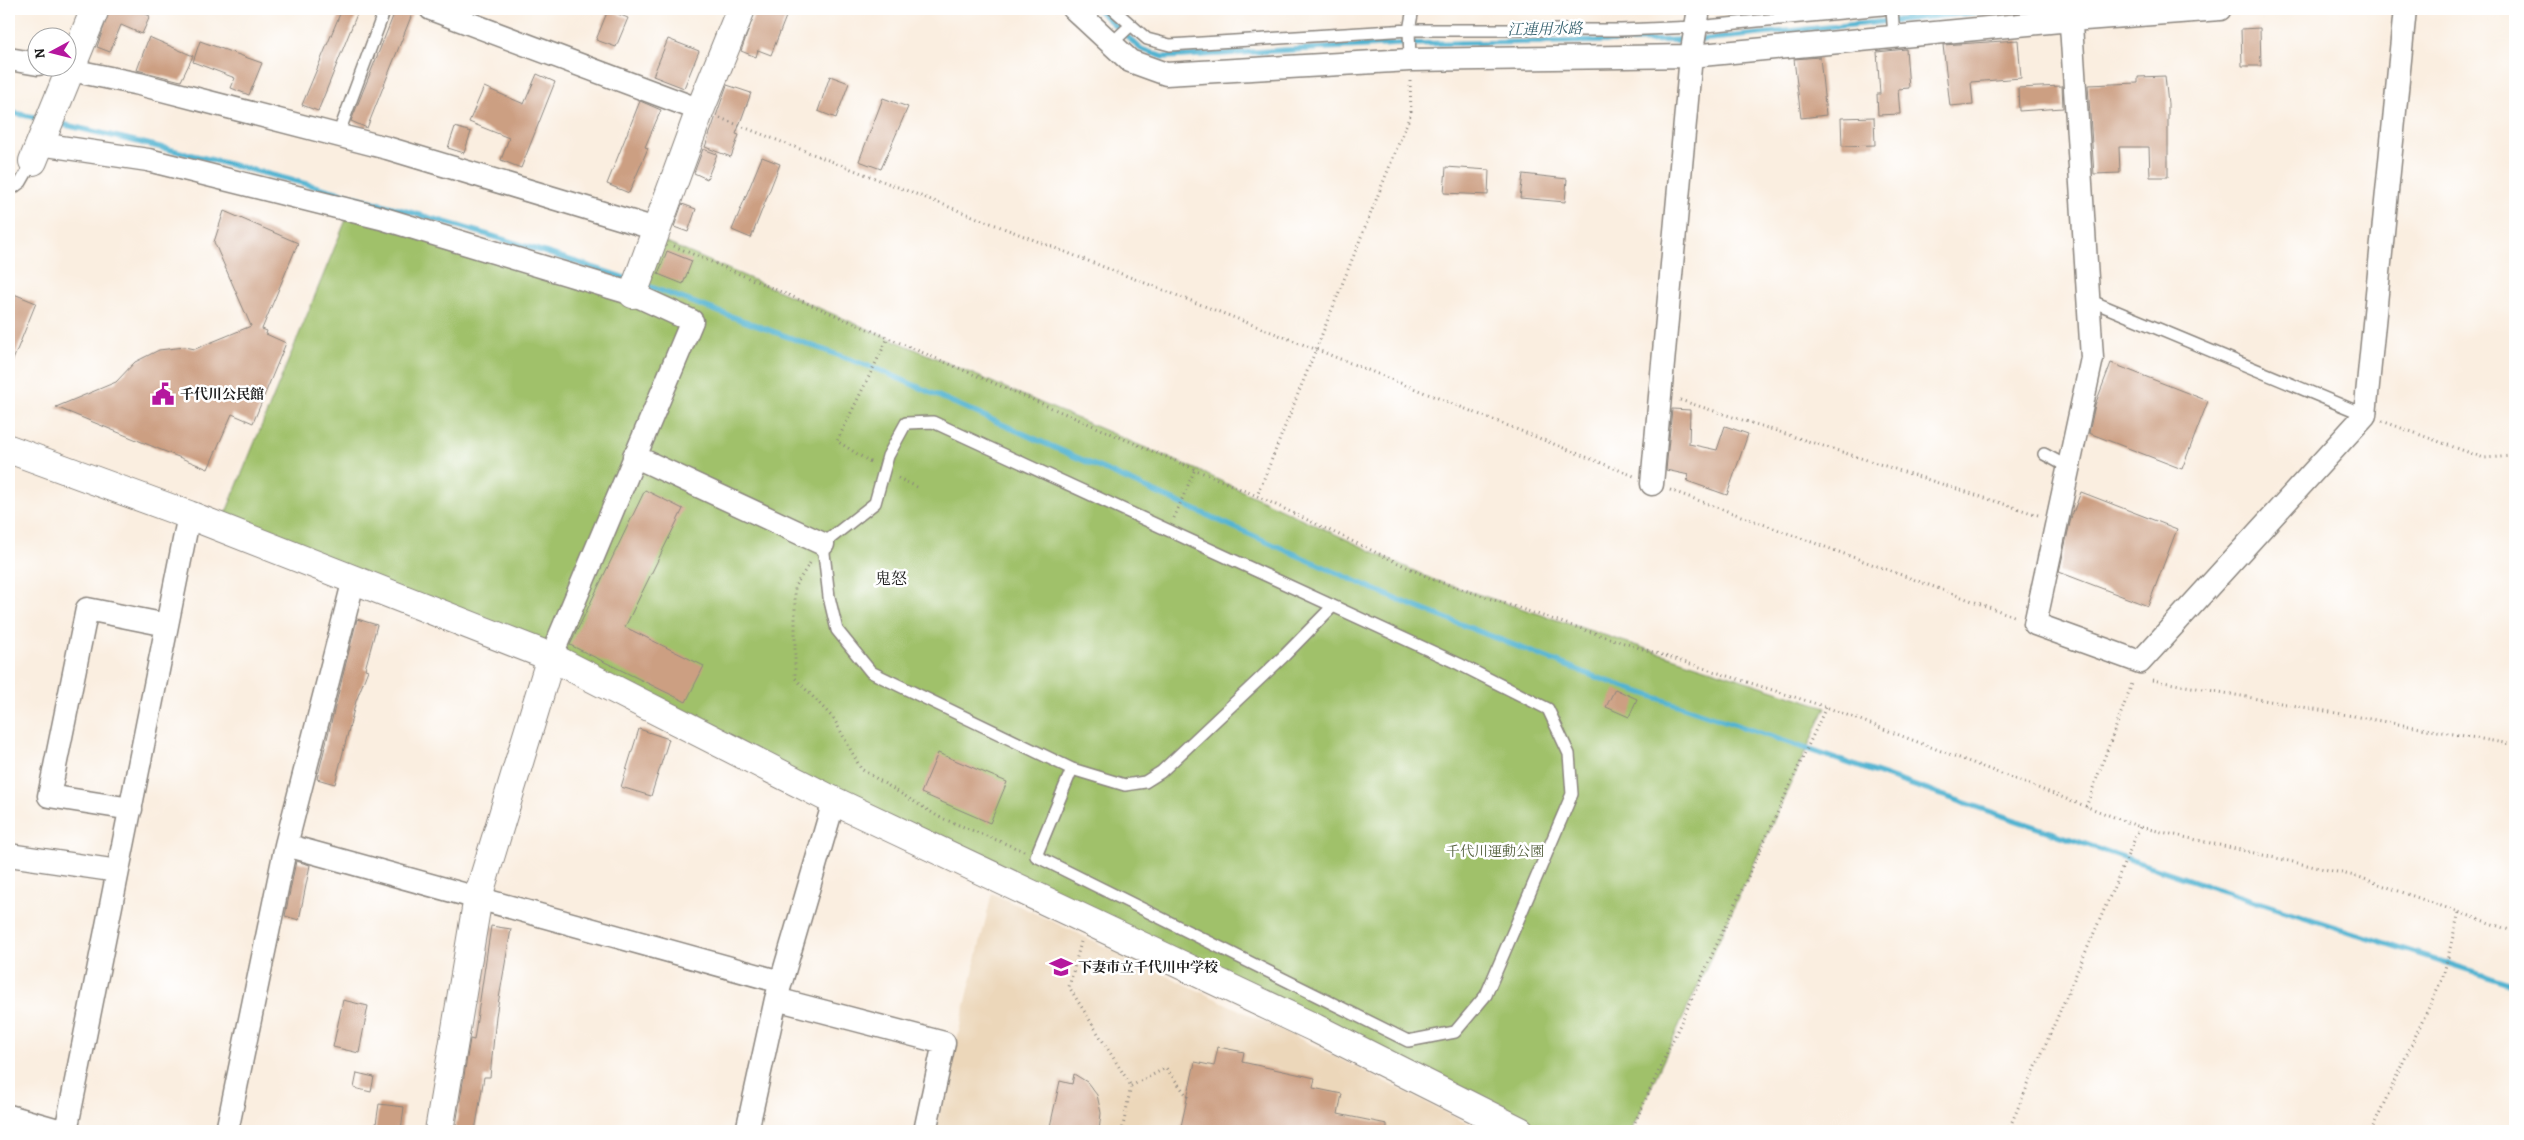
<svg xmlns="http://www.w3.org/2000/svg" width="2524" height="1140" font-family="Alegreya,'Noto Serif JP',serif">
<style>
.built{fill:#ecd7ba}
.green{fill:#a0c16a;stroke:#5e6e43}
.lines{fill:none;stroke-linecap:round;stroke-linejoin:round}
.stream{stroke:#52b4d1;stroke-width:5.5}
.building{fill:#cc9f82}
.service-casing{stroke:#8b857e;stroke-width:14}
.minor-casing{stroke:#8b857e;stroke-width:25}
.tertiary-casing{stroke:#8b857e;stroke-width:30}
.path{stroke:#8b857e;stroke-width:3;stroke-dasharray:1 4;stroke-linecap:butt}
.service{stroke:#fff;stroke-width:11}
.minor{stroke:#fff;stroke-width:22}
.tertiary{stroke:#fff;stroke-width:28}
.labels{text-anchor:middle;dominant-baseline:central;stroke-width:5;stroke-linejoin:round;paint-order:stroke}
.poi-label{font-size:14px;font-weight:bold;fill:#1c1c1c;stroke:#fff;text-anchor:start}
.park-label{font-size:14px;fill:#515e3b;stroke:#fff}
.water-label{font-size:15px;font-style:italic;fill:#34606d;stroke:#fff}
.quarter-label{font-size:16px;fill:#1c1c1c;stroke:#fff}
</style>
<rect width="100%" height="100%" fill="#fff"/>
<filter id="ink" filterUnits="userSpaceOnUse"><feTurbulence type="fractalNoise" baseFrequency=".02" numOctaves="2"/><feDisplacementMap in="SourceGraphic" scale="10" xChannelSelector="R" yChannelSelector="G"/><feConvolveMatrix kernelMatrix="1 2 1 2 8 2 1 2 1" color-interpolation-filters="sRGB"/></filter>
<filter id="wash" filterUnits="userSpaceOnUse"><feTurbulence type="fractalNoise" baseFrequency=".0096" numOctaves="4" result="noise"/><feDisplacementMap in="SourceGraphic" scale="20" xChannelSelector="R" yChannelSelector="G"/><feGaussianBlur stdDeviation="1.12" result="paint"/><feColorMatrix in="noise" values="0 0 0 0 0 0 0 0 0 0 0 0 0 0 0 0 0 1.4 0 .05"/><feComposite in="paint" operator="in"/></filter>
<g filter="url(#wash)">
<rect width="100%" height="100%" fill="#faeee0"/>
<path class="built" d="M992 893 1305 1041 1482 1131H935Z"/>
<path class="green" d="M350 210 632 294 653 237 1195 469 1434 580 1826 707 1631 1131H1520L551 657 220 527Z"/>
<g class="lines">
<path class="stream" d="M1097 9 1141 49 1163 57 1398 44 1690 40
M1699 40 2010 9
M9 112 43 119
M57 123C250 167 443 217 631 280
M645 285 882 371 1396 599 1593 676 2214 888 2515 985"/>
</g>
<g id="blocks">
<path class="building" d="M110 9H134L150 16 142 34 121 25 110 52 97 47Z
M342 9H359L318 111 302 105Z
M396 9H414L367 128 351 121Z
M756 9H789L771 55 758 50 756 57 741 51Z
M608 10 628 18 616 47 596 40Z
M2260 28 2261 66H2242L2241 29Z
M149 37 193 56 181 81 137 70Z
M668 39 699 51 684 88 653 76Z
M2018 40 2021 78 1971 82 1973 104 1950 106 1943 45Z
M200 41 262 63 249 95 231 88 235 78 193 62Z
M1906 49 1909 88 1898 89 1900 114 1878 115 1877 94H1880L1877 52Z
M1820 57 1826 115 1801 118 1794 59Z
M537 74 555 82 521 168 501 160 509 138 469 122 484 87 524 104Z
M830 76 849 83 836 118 818 111Z
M2165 76 2168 104V177H2150L2149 147H2119L2120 173 2094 174 2088 85 2138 83V77Z
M727 85 751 93 736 134 739 135 731 157 705 147Z
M2062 86 2063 108 2019 111 2018 88Z
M883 98 908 107 881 169 859 161Z
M640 101 661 110 645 147 648 148 629 193 607 184Z
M1874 117 1875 145 1842 146 1841 118Z
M455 127 471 132 464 153 448 148Z
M703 149 717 154 707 179 694 173Z
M762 157 780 164 751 238 732 230Z
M1446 167 1489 170 1488 195 1444 193Z
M1523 174 1567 179 1565 202 1520 198Z
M682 204 696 209 688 232 674 227Z
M224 211 298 243 262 329 267 331 266 334 286 343 253 423 232 414 208 469 56 407 116 382 135 362 159 350 185 347 195 349 251 326 214 242Z
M667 251 692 261 683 284 658 274Z
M9 292 36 303 9 370Z
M2111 363 2208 401 2182 469 2089 433 2095 405Z
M1672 409 1690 410 1689 444 1717 450 1725 426 1748 434 1727 495 1687 481 1689 475 1666 470Z
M645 490 683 509 625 627 704 666 686 702 570 645Z
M2081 492 2177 529 2148 606 2059 572 2071 518Z
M357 619 377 625 365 669 368 670 356 701 335 784 317 779Z
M1615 689 1637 699 1629 717 1606 707Z
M639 729 669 739 651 796 621 787Z
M938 753 1007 782 990 823 921 793Z
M296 861 310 865 299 920 285 916Z
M491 926 511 929 496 1016 490 1077H484L475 1131H455L470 1039 474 1040Z
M343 1000 368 1006 359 1053 333 1047Z
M1218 1047 1244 1052 1242 1062 1315 1078 1313 1088 1342 1094 1338 1114 1387 1124V1131H1180L1195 1062 1214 1066Z
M357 1073 374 1077 371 1092 354 1088Z
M1074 1074 1087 1082 1097 1095 1101 1113 1099 1131H1049L1060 1081 1072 1084Z
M379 1104 404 1107 401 1131H375Z"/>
</g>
</g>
<g filter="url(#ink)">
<use href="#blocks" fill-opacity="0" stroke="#8b857e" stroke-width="1"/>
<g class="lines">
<defs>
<path id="service" d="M1113 9 1147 39 1170 45 1409 30H1621L1696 27 1883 9
M1892 9 1894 37
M1112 43 1131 25
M1410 60 1409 30 1413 9
M338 135 385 9
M9 191 21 182 33 161
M2089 300 2365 415
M2044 454 2068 467
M1072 769 1036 856 1408 1041 1455 1032 1486 995 1572 794 1569 754 1548 709 1459 664 933 422 906 423 888 456 875 503 823 544 829 597 837 630 871 672 1072 769 1125 785 1145 782 1161 772 1285 655 1333 606"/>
<path id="minor" d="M431 9 700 110
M1074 9 1130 61 1166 74 1410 60 1691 56 2071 20 2220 9
M2070 9 2092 358 2035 624 2140 662 2365 415 2405 9
M9 59 38 64
M61 68 139 84 387 148 656 229
M40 144 148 160 381 218 633 294 692 321 551 657
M634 456 823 544
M1652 484 1691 56 1699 9
M834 801 776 999 944 1043 925 1131
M131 809 49 796 87 609 167 625
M286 845 781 982
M9 855 118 871
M9 1116 62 1131
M66 1131 189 515
M227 1131 286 845 354 579
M747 1131 776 999"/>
<path id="tertiary" d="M33 161 95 9
M633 294 700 110 741 9
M9 449 189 515 551 657 834 801 1315 1028 1520 1131
M439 1131 478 897 551 657"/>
</defs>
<use href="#service" class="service-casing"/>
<use href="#minor" class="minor-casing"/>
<use href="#tertiary" class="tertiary-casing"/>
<path class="path" d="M1410 81 1411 113 1257 496 1434 580 1621 642 1826 707 2140 827 2359 877 2515 932
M720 118 1315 349 1634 476
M674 246 1257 496
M1680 400 2038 515
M2382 421 2484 458 2515 456
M870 462 837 441 888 338
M898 478 917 487
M1670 490 2016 617
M1174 518 1195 469
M810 563 795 586V678L834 719 861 769 939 817 1024 851
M2152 680 2515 745
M2086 807 2133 681
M1081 942 1069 987 1131 1086 1122 1131
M1131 1086 1166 1068 1188 1097
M1631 1131 1826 707
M2008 1131 2140 827
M2371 1131 2443 977 2459 912"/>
<use href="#service" class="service"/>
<use href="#minor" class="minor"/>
<use href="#tertiary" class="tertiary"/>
</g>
</g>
<defs>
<symbol id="civic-bare" viewBox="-9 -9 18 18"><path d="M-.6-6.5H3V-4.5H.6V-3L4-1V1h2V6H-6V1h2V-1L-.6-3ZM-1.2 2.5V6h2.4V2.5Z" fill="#b5179e" stroke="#fff" stroke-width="2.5" paint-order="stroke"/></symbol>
<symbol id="school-bare" viewBox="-9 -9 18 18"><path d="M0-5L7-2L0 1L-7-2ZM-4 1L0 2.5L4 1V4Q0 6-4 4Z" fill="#b5179e" stroke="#fff" stroke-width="2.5" paint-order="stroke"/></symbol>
</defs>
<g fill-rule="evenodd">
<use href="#civic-bare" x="147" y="378" width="32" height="32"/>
<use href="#school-bare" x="1045" y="951" width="32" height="32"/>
</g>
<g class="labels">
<g class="poi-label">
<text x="180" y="394">千代川公民館</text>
<text x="1078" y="967">下妻市立千代川中学校</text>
</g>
<g class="park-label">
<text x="1495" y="851">千代川運動公園</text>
</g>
<g class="water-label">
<text transform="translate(1545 29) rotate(-1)">江連用水路</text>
</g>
<g class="quarter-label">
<text x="891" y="579">鬼怒</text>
</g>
</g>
<rect width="2524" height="1140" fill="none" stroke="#fff" stroke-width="30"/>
<g transform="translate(52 52) rotate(263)"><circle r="24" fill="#ffffff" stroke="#a4a4a4"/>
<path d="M0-4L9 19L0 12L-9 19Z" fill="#b5179e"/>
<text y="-8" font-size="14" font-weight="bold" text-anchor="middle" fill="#1c1c1c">N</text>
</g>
</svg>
